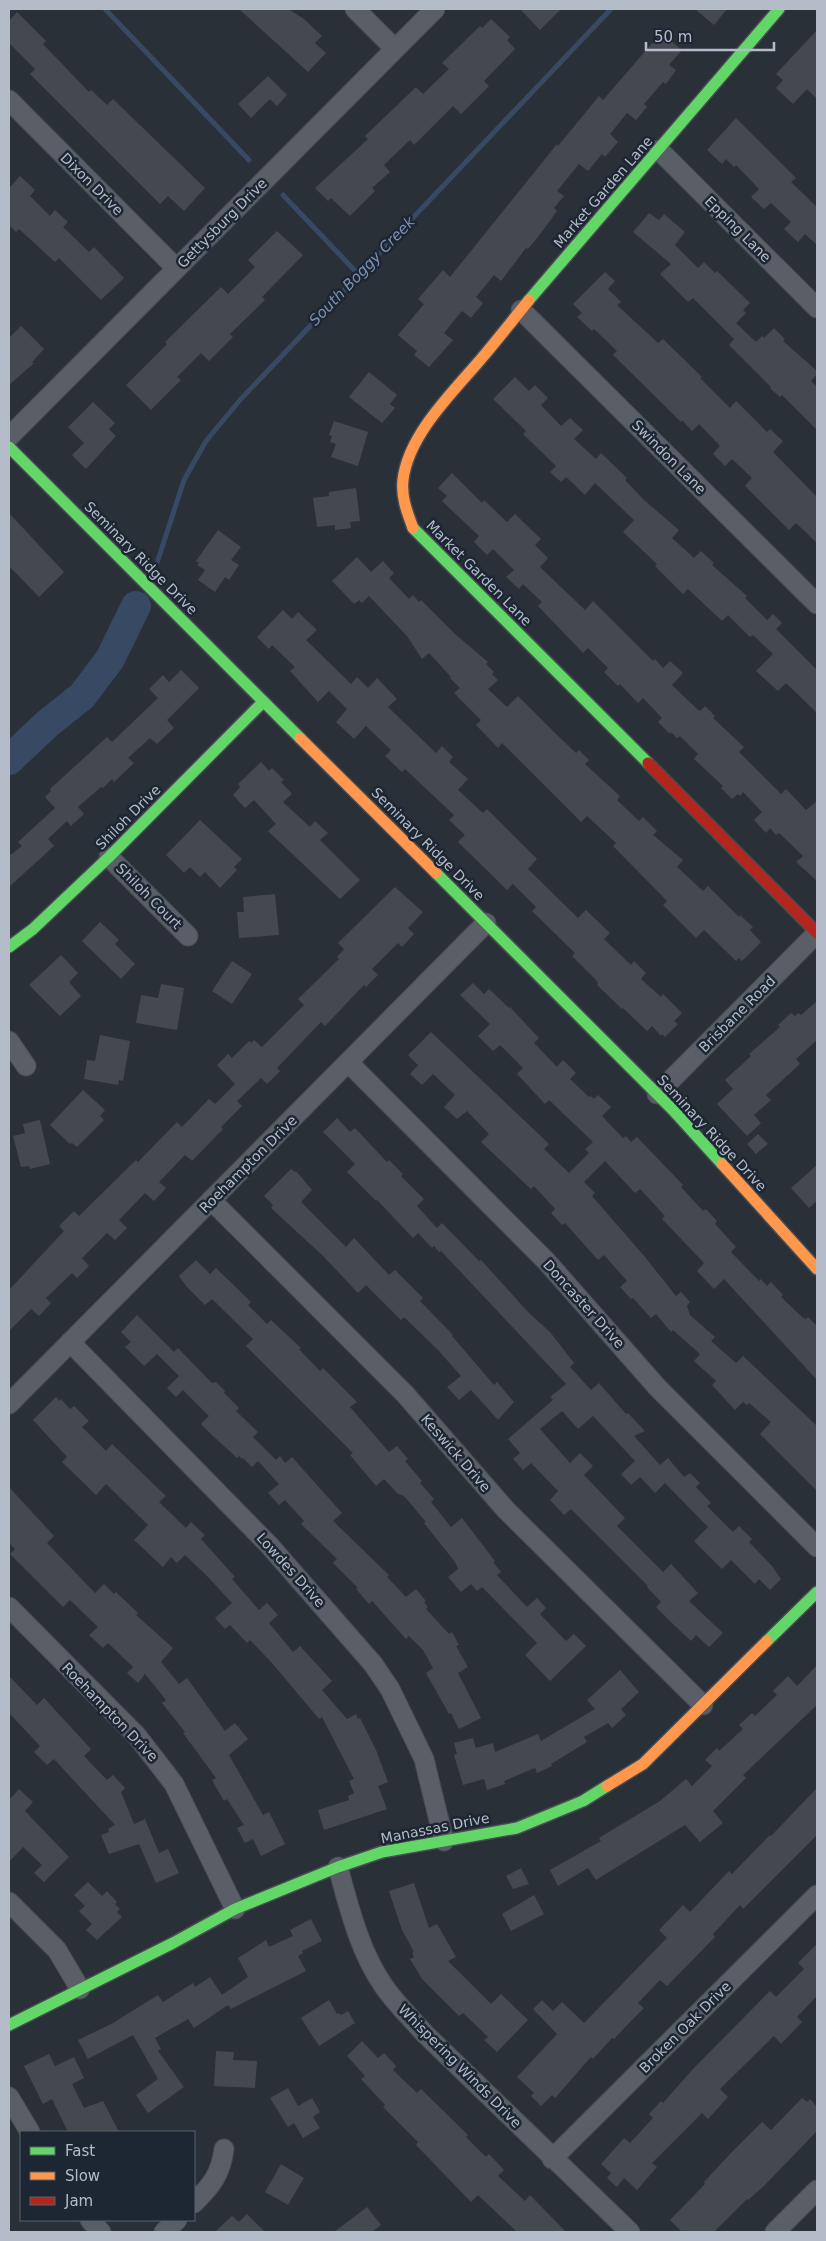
<svg xmlns="http://www.w3.org/2000/svg" width="826" height="2241" font-family="'DejaVu Sans',sans-serif">
<style>
.lines{fill:none;stroke-linecap:round;stroke-linejoin:round}
.stream{stroke:#384963;stroke-width:5}
.river{stroke:#384963;stroke-width:30}
.building{fill:#444950}
.street-casing{stroke:#484c53;stroke-width:21}
.fast-casing{stroke:#484c53;stroke-width:14}
.slow-casing{stroke:#484c53;stroke-width:14}
.jam-casing{stroke:#484c53;stroke-width:14}
.street{stroke:#5a5e66;stroke-width:19}
.fast{stroke:#63d668;stroke-width:11}
.slow{stroke:#ff974d;stroke-width:11}
.jam{stroke:#b3261e;stroke-width:11}
.labels{text-anchor:middle;dominant-baseline:central;stroke-width:5;stroke-linejoin:round;paint-order:stroke}
.street-label{font-size:14px;fill:#b4bcc9;stroke:#1d2633}
.water-label{font-size:15px;font-style:italic;fill:#7c92b1;stroke:#1d2633}
</style>
<rect width="100%" height="100%" fill="#2a3038"/>
<g class="lines">
<path class="stream" d="M105 9 249 160
M283 195 359 275
M157 563 184 480 206 441 240 400 611 9"/>
<path class="river" d="M9 760 47 724 82 696 110 659 136 606"/>
</g>
<path class="building" d="M239 9H288L304 19 322 36 315 43 326 53 308 72Z
M520 9H561L540 30Z
M695 9H727L714 25Z
M17 12 46 41 43 44 89 92 91 90 107 105 113 99 205 188 184 211 168 196 160 204 30 74 35 69 9 43V21Z
M491 19 510 37 507 40 515 49 484 81 489 86 461 114 453 106 414 145 410 140 384 165 390 172 372 188 375 191 350 216 331 198 328 201 315 188 368 139 365 136 416 87 423 94 449 69 442 63 480 26 482 28Z
M817 30V99L807 89 793 104 776 88 783 80 776 74Z
M661 33 682 50 669 65 676 70 666 84 663 82 644 104 647 107 636 120 627 113 610 134 618 142 605 157 602 154 588 171 579 164 557 191 564 196 554 208 557 211 541 233 528 249 526 248 501 281 494 275 476 297 483 303 471 318 462 311 444 333 453 340 429 367 414 355 417 351 398 335 424 304 418 299 443 270 450 277 557 144 558 146 599 96 603 100Z
M268 76 287 95 277 106 270 99 251 118 238 104Z
M736 118 796 178 791 182 817 207V245L805 234 798 242 784 229 791 222 771 203 764 209 751 197 759 189 736 165 734 167 726 159 722 164 707 150Z
M20 176 35 190 30 196 50 216 55 210 68 222 63 227 89 252 94 247 124 278 101 300 59 258 55 262 19 229 16 232 9 225V188Z
M649 213 659 220 664 214 685 232 675 245 698 268 704 262 715 273 717 271 750 303 743 310 746 313 736 323 756 342 762 336 764 338 774 328 785 339 783 341 817 371V374L811 381 817 387V430L782 395 780 397 770 388 771 387 729 345 734 339 693 298 688 302 660 274 671 264 633 232Z
M277 231 303 255 262 297 265 300 230 334 233 337 209 361 201 353 177 377 181 380 151 410 126 385 167 344 165 342 221 287 228 294 255 267 248 260Z
M605 272 615 281 608 289 621 302 617 305 658 343 663 339 702 377 700 378 730 408 736 401 767 432 770 429 783 441 773 452 817 497V543L796 523 789 530 745 486 752 478 732 459 725 466 713 454 720 446 699 424 692 431 682 420 681 422 613 355 617 351 594 329 592 331 577 317 582 313 573 304Z
M21 326 44 349 32 362 34 363 9 385V338Z
M369 372 397 395 390 404 395 408 382 423 349 397Z
M515 377 529 391 535 385 548 398 541 405 561 426 570 418 583 430 574 439 596 459 601 453 627 478 625 480 644 500 679 530 672 538 694 558 701 551 714 563 712 565 747 596 745 598 767 620 773 614 782 623 776 629 817 670V713L786 683 778 691 756 671 773 654 753 635 750 637 728 615 722 621 688 589 683 594 655 566 657 564 623 532 634 520 595 483 585 495 566 477 561 482 550 472 556 466 523 434 526 431 493 399Z
M93 402 115 423 109 429 116 436 86 469 72 455 84 443 68 427Z
M334 421 368 432 358 466 331 457 336 444 330 442 332 436 329 435Z
M452 473 482 503 484 500 507 522 515 514 541 539 535 545 548 558 540 567 585 610 593 601 653 661 655 659 663 668 670 661 683 673 672 685 697 709 700 711 705 706 715 716 713 718 744 747 739 752 781 794 786 789 806 810 817 801V881L796 862 803 856 779 833 776 835 770 828 766 833 754 820 762 812 743 792 740 796 738 794 732 799 721 788 723 786 694 759 698 754 680 736 677 738 671 732 670 734 658 722 662 718 643 698 638 703 620 684 618 686 604 672 608 668 588 648 583 653 538 606 542 602 523 584 519 589 506 577 514 570 493 549 487 555 474 542 479 536 442 501 447 496 438 488Z
M356 488 360 521 350 522 351 528 335 530V525L317 527 313 498 329 496V492Z
M9 513 64 572 39 597 9 566Z
M218 530 241 547 231 560 239 565 229 580 225 577 215 592 198 580 205 570 197 565 199 563 196 561Z
M357 557 371 572 383 561 394 573 389 578 409 599 413 595 419 602 421 600 455 634 488 662 486 664 494 672 492 674 498 680 488 689 507 707 518 696 556 734 576 753 579 750 589 760 585 764 620 796 617 800 639 821 643 817 657 831 653 835 683 860 677 867 703 891 708 886 739 917 740 915 753 927 750 930 761 942 742 961 739 958 736 961 704 930 696 938 663 905 667 901 613 846 616 843 587 816 581 822 502 743 498 748 476 725 481 720 454 693 460 688 450 678 451 677 429 653 422 659 407 636 369 596 362 603 359 600 354 604 332 581Z
M283 610 292 619 298 612 317 630 306 640 351 684 357 677 368 688 377 678 397 699 388 707 436 753 442 746 453 757 449 762 468 779 458 790 483 813 487 809 537 859 528 869 578 918 586 910 610 933 604 939 631 965 634 961 646 973 641 979 661 997 663 994 682 1013 674 1021 678 1024 665 1037 662 1034 661 1036 652 1026 647 1031 623 1008 622 1009 597 985 598 983 595 979 572 956 575 953 532 911 536 907 513 884 507 890 458 842 465 835 449 820 454 815 405 769 402 772 385 756 391 750 366 726 354 739 336 722 347 709 329 691 318 702 290 671 295 667 272 645 269 649 257 637Z
M181 670 199 688 167 720 174 728 157 744 150 738 128 758 134 763 114 782 112 779 103 788 101 787 78 807 84 814 71 826 67 821 48 839 54 846 9 887V856L22 846 18 842 55 808 45 797 51 791 50 789 107 737 112 742 158 698 149 689 163 675 169 682Z
M261 762 269 771 272 768 284 780 281 782 292 794 283 802 310 827 315 821 328 833 320 840 360 880 340 899 268 831 276 824 254 800 245 808 233 795 240 787 238 784Z
M200 820 242 859 234 867 237 870 220 888 205 872 200 877 190 867 184 873 166 855Z
M395 887 423 912 408 928 414 934 402 947 398 943 372 969 378 975 366 987 364 985 325 1026 321 1022 277 1068 280 1071 267 1084 261 1078 237 1101 242 1106 221 1127 223 1129 192 1161 185 1155 159 1182 166 1188 154 1201 145 1193 119 1220 127 1228 115 1240 107 1233 82 1258 89 1266 77 1278 72 1273 46 1298 51 1303 39 1316 31 1309 9 1331V1290L64 1231 59 1226 74 1211 79 1216 136 1160 138 1162 177 1122 182 1127 209 1099 215 1104 235 1084 217 1065 228 1054 232 1058 249 1041 251 1043 254 1040 262 1047 304 1005 298 999 339 959 337 957 344 949 338 943Z
M275 894 279 935 239 938 237 912H244L243 897Z
M100 922 119 940 115 944 135 964 121 979 82 941Z
M61 955 78 973 69 982 81 996 60 1016 29 985Z
M232 961 252 974 232 1004 212 991Z
M473 983 484 994 489 989 509 1008 510 1007 539 1038 534 1043 557 1067 563 1060 576 1073 570 1079 589 1097 591 1096 594 1099 598 1095 611 1107 602 1116 623 1138 626 1136 631 1142 637 1137 683 1185 681 1187 703 1211 706 1209 717 1221 715 1224 736 1247 731 1252 759 1281 761 1279 767 1286 771 1282 783 1295 781 1297 802 1317 806 1319 808 1317 817 1326V1380L724 1279 714 1289 697 1271 704 1263 662 1219 665 1216 640 1189 635 1193 605 1161 584 1182 595 1193 592 1196 645 1257 676 1296 681 1292 690 1302 687 1306 690 1315 715 1337 711 1341 736 1363 743 1356 817 1426V1491L760 1434 771 1422 749 1403 747 1405 743 1402 735 1410 712 1385 716 1381 694 1361 700 1354 673 1330 671 1332 656 1314 651 1318 633 1298 631 1299 620 1287 627 1281 604 1255 598 1260 565 1223 562 1225 551 1213 555 1209 534 1186 531 1189 481 1142 489 1134 467 1111 457 1119 444 1107 455 1095 433 1074 422 1085 410 1074 418 1065 408 1055 431 1032 549 1144 544 1149 569 1173 589 1153 585 1149 593 1142 549 1100 545 1104 517 1074 523 1068 500 1045 493 1051 478 1036 490 1024 460 995Z
M161 984 184 988 177 1030 136 1023 141 995 158 998Z
M817 1001V1040L796 1059 800 1064 766 1095 771 1100 754 1115 761 1123 747 1136 717 1104 733 1089 725 1080 751 1056 749 1054 780 1027 778 1025 791 1013 795 1016 798 1013 801 1015Z
M100 1035 130 1041 123 1081 119 1080 118 1085 84 1079 87 1060 95 1061Z
M83 1090 105 1110 100 1116 104 1120 77 1147 72 1143 70 1144 50 1125Z
M337 1118 350 1132 355 1128 387 1162 389 1160 403 1174 401 1176 424 1199 417 1206 437 1228 442 1223 479 1261 481 1260 528 1312 550 1332 574 1363 570 1367 591 1390 599 1383 626 1414 628 1413 645 1431 634 1436 660 1465 668 1458 684 1477 690 1473 700 1483 696 1487 711 1503 707 1506 733 1532 739 1526 752 1539 749 1542 772 1566 781 1579 770 1590 759 1579 755 1584 731 1560 722 1569 694 1541 708 1527 665 1483 655 1493 640 1477 631 1485 621 1474 635 1461 593 1416 578 1429 562 1411 540 1429 570 1463 580 1453 593 1466 584 1475 625 1518 617 1526 663 1572 671 1564 698 1593 689 1601 723 1633 709 1647 696 1635 691 1641 674 1625 656 1607 661 1602 647 1587 648 1586 571 1509 564 1515 550 1500 558 1491 531 1463 523 1470 513 1459 520 1453 508 1439 553 1400 550 1397 566 1384 441 1251 439 1252 434 1246 432 1248 418 1233 413 1238 377 1200 376 1201 347 1172 355 1164 323 1132Z
M40 1120 50 1164 30 1169 29 1166 21 1167 13 1136 25 1133 23 1124Z
M758 1134 768 1144 756 1154 747 1144Z
M817 1165V1201L809 1208 791 1188Z
M291 1169 295 1172 296 1171 312 1190 301 1202 346 1247 354 1238 389 1275 395 1270 423 1298 420 1301 453 1335 452 1336 494 1385 497 1382 514 1402 498 1420 471 1390 459 1400 447 1387 461 1376 438 1350 404 1317 401 1320 366 1285 358 1293 323 1256 271 1208 273 1205 264 1196Z
M196 1260 210 1274 216 1268 251 1302 248 1305 267 1324 271 1320 301 1348 299 1349 320 1371 323 1368 357 1402 350 1407 389 1452 397 1446 408 1459 405 1461 422 1481 420 1483 434 1499 431 1502 451 1527 462 1518 495 1561 493 1562 501 1572 497 1575 527 1607 537 1598 546 1608 540 1614 566 1641 574 1634 586 1646 550 1681 525 1655 537 1643 482 1587 477 1591 471 1584 461 1592 448 1577 458 1569 455 1562 424 1523 426 1522 404 1496 398 1494 384 1479 376 1486 350 1455 353 1453 246 1346 253 1339 212 1299 205 1305 187 1287 179 1276Z
M137 1315 174 1352 178 1348 212 1383 216 1382 225 1391 224 1393 239 1408 236 1411 258 1432 253 1437 276 1460 280 1456 285 1463 292 1457 342 1513 333 1521 389 1575 387 1577 406 1597 416 1589 426 1601 424 1602 428 1607 426 1609 449 1634 452 1632 459 1645 456 1646 468 1667 458 1673 481 1718 459 1729 451 1713 449 1714 426 1673 433 1668 423 1650 409 1636 406 1639 372 1601 369 1604 356 1589 358 1588 333 1563 337 1559 301 1524 304 1521 285 1500 279 1505 268 1493 279 1484 258 1461 252 1467 243 1458 242 1459 239 1456 237 1458 212 1435 201 1424 209 1416 183 1390 176 1397 167 1388 179 1376 157 1354 144 1366 125 1347 131 1342 121 1332Z
M56 1397 59 1401 61 1399 70 1409 74 1406 89 1421 82 1427 106 1451 112 1444 166 1496 159 1502 186 1528 191 1522 205 1535 201 1539 235 1577 232 1579 259 1610 267 1603 278 1615 269 1623 293 1652 300 1646 332 1681 322 1690 347 1719 356 1714 358 1719 360 1718 376 1750 388 1782 378 1786 387 1809 324 1830 318 1810 349 1800 348 1796 354 1793 349 1781 354 1779 322 1717 319 1719 272 1663 250 1640 247 1643 230 1625 225 1629 215 1618 232 1603 207 1576 185 1555 177 1563 171 1557 163 1567 134 1540 148 1525 106 1484 96 1495 62 1462 67 1457 33 1420Z
M9 1487 54 1536 47 1543 95 1593 104 1584 114 1594 116 1592 138 1613 136 1615 173 1648 161 1662 179 1684 187 1678 225 1731 235 1723 248 1739 229 1755 263 1815 269 1812 285 1844 261 1856 253 1839 245 1843 237 1828 244 1825 227 1799 224 1801 212 1780 216 1778 183 1733 185 1732 162 1703 166 1700 145 1674 138 1683 127 1673 133 1667 108 1643 103 1648 89 1635 98 1627 70 1600 63 1607 10 1554 15 1549 9 1543Z
M817 1665V1705L743 1775 746 1778 713 1811 723 1823 700 1842 685 1825 596 1880 588 1868 558 1886 550 1870 601 1841 599 1838 660 1801 686 1779 692 1786 712 1766 705 1760 717 1748 719 1751 743 1729 739 1725 752 1713 755 1716 777 1695 773 1691 788 1676 797 1686Z
M620 1670 639 1692 621 1709 626 1715 612 1728 608 1723 584 1737 587 1742 551 1764 552 1766 537 1773 535 1768 504 1781 505 1784 487 1790 484 1779 463 1785 454 1755 457 1754 454 1743 473 1738 476 1748 493 1743 495 1752 538 1734 541 1741 595 1709 587 1700Z
M9 1676 37 1705 44 1698 91 1749 84 1756 107 1780 113 1775 125 1788 121 1792 134 1824 145 1819 159 1853 168 1849 179 1873 156 1883 139 1844 109 1854 101 1835 109 1832 108 1829 115 1825 54 1759 47 1765 34 1752 40 1746 9 1713Z
M817 1788V1835L743 1909 740 1905 713 1934 715 1937 667 1986 660 1980 638 2003 644 2008 632 2020 614 2039 612 2038 593 2059 591 2057 555 2098 552 2095 541 2106 531 2096 534 2093 517 2077 557 2034 533 2009 542 2000 553 2011 562 2002 584 2023 667 1938 659 1930 683 1905 690 1912 729 1871 732 1874 770 1835 771 1836Z
M19 1789 33 1802 25 1811 69 1857 44 1882 34 1873 42 1865 23 1847 9 1862V1800Z
M521 1868 529 1884 513 1889 506 1876Z
M88 1882 102 1896 107 1891 117 1902 115 1904 120 1909 117 1912 122 1917 97 1940 86 1930 92 1924 79 1911 85 1906 74 1895Z
M414 1883 429 1928 437 1924 456 1957 448 1961 491 2004 501 1994 528 2020 497 2052 484 2040 488 2037 463 2013 459 2016 422 1979 410 1959 414 1957 412 1953 414 1952 402 1930 389 1891Z
M534 1895 544 1914 511 1931 502 1914Z
M311 1919 322 1941 302 1951 303 1953 298 1956 306 1971 231 2009 228 2005 194 2028 188 2019 155 2038 161 2049 158 2051 184 2087 148 2113 136 2095 158 2079 133 2035 88 2059 78 2040 113 2023 158 1995 163 2002 193 1983 195 1987 210 1977 222 1995 248 1977 238 1958 266 1940 269 1947 293 1936 290 1930Z
M817 1944V1996L797 2017 802 2022 781 2044 774 2036 720 2089 728 2097 708 2119 702 2113 652 2163 657 2167 637 2190 624 2178 617 2187 607 2178 611 2173 601 2164 624 2138 630 2143 653 2118 649 2114 661 2101 663 2103 693 2069 770 1991 776 1997 804 1969 798 1963Z
M329 2000 337 2014 339 2013 341 2015 348 2011 355 2023 319 2046 301 2018Z
M362 2041 378 2058 384 2053 396 2066 393 2070 417 2093 421 2089 468 2135 466 2137 486 2157 489 2154 504 2170 498 2176 525 2201 530 2195 566 2232H517L478 2195 471 2202 416 2145 418 2142 383 2107 385 2105 361 2079 365 2076 347 2056Z
M216 2051 234 2052 233 2060 257 2061 255 2088 214 2086Z
M49 2054 55 2066 74 2057 84 2078 72 2084 84 2108 103 2101 119 2132H68L52 2099 43 2104 24 2066Z
M288 2088 298 2106 312 2098 320 2112 313 2117 320 2128 303 2138 294 2123 288 2127 270 2098Z
M802 2098 807 2102 810 2099 817 2107V2131L764 2186 748 2200 747 2199 714 2232H682L670 2220 705 2184 704 2182 730 2154 762 2122 771 2130Z
M281 2164 304 2178 288 2205 265 2192Z
M367 2207 381 2225 372 2232H334Z
M247 2214 265 2232H215L232 2216 239 2222Z"/>
<g class="lines">
<defs>
<path id="street" d="M355 9 395 49
M9 100 176 268
M659 150 817 308
M521 310 817 604
M9 437 435 9
M109 857 188 936
M9 1041 26 1066
M349 1063 547 1262 657 1387 817 1547
M657 1094 817 933
M211 1200 405 1394 506 1510 703 1705
M70 1342 269 1545 373 1664 390 1689 424 1759 444 1841
M9 1404 486 923
M9 1607 137 1736 174 1784 235 1909
M338 1867C349 1907 359 1950 383 1985 395 2003 411 2018 425 2034L630 2232
M9 1902 57 1950 80 1989
M9 2097 30 2132
M552 2159 817 1895
M194 2203C211 2186 221 2174 224 2149
M90 2220 101 2232
M164 2232 177 2220
M775 2232 817 2190"/>
<path id="fast" d="M529 300 779 9
M9 447 300 738
M413 528 648 763
M436 873 673 1110 722 1164
M9 947 33 929 109 857 263 702
M767 1641 817 1592
M9 2025 173 1943 235 1909 338 1867 382 1852 517 1828 583 1801 607 1786"/>
<path id="slow" d="M413 528C407 512 401 497 403 480 408 435 453 392 481 359 497 340 513 320 529 300
M300 738 436 873
M722 1164 817 1269
M607 1786 643 1764 767 1641"/>
<path id="jam" d="M648 763 817 933"/>
</defs>
<use href="#street" class="street-casing"/>
<use href="#fast" class="fast-casing"/>
<use href="#slow" class="slow-casing"/>
<use href="#jam" class="jam-casing"/>
<use href="#street" class="street"/>
<use href="#fast" class="fast"/>
<use href="#slow" class="slow"/>
<use href="#jam" class="jam"/>
</g>
<g class="labels">
<g class="street-label">
<text transform="translate(92 184) rotate(45)">Dixon Drive</text>
<text transform="translate(603 192) rotate(-49)">Market Garden Lane</text>
<text transform="translate(222 223) rotate(-45)">Gettysburg Drive</text>
<text transform="translate(738 229) rotate(45)">Epping Lane</text>
<text transform="translate(669 457) rotate(45)">Swindon Lane</text>
<text transform="translate(141 558) rotate(45)">Seminary Ridge Drive</text>
<text transform="translate(479 573) rotate(45)">Market Garden Lane</text>
<text transform="translate(128 817) rotate(-45)">Shiloh Drive</text>
<text transform="translate(428 844) rotate(45)">Seminary Ridge Drive</text>
<text transform="translate(149 896) rotate(45)">Shiloh Court</text>
<text transform="translate(737 1014) rotate(-45)">Brisbane Road</text>
<text transform="translate(712 1133) rotate(47)">Seminary Ridge Drive</text>
<text transform="translate(248 1164) rotate(-45)">Roehampton Drive</text>
<text transform="translate(584 1304) rotate(48)">Doncaster Drive</text>
<text transform="translate(456 1453) rotate(49)">Keswick Drive</text>
<text transform="translate(291 1570) rotate(48)">Lowdes Drive</text>
<text transform="translate(110 1712) rotate(46)">Roehampton Drive</text>
<text transform="translate(435 1828) rotate(-11)">Manassas Drive</text>
<text transform="translate(685 2027) rotate(-45)">Broken Oak Drive</text>
<text transform="translate(460 2066) rotate(45)">Whispering Winds Drive</text>
</g>
<g class="water-label">
<text transform="translate(362 271) rotate(-46)">South Boggy Creek</text>
</g>
</g>
<rect width="826" height="2241" fill="none" stroke="#b4bcc9" stroke-width="20"/>
<rect x="20" y="2131" width="175" height="90" fill="#1d2633" stroke="#59626f"/>
<rect x="30" y="2147" width="25" height="8" fill="#63d668" stroke="#59626f"/>
<text x="65" y="2156" font-size="15" fill="#b4bcc9">Fast</text>
<rect x="30" y="2172" width="25" height="8" fill="#ff974d" stroke="#59626f"/>
<text x="65" y="2181" font-size="15" fill="#b4bcc9">Slow</text>
<rect x="30" y="2197" width="25" height="8" fill="#b3261e" stroke="#59626f"/>
<text x="65" y="2206" font-size="15" fill="#b4bcc9">Jam</text>
<path d="M646 42v8h128v-8" fill="none" stroke="#b4bcc9" stroke-width="2.5"/>
<text x="654" y="42" font-size="15" fill="#b4bcc9" stroke="#1d2633" stroke-width="4" paint-order="stroke">50 m</text>
</svg>
